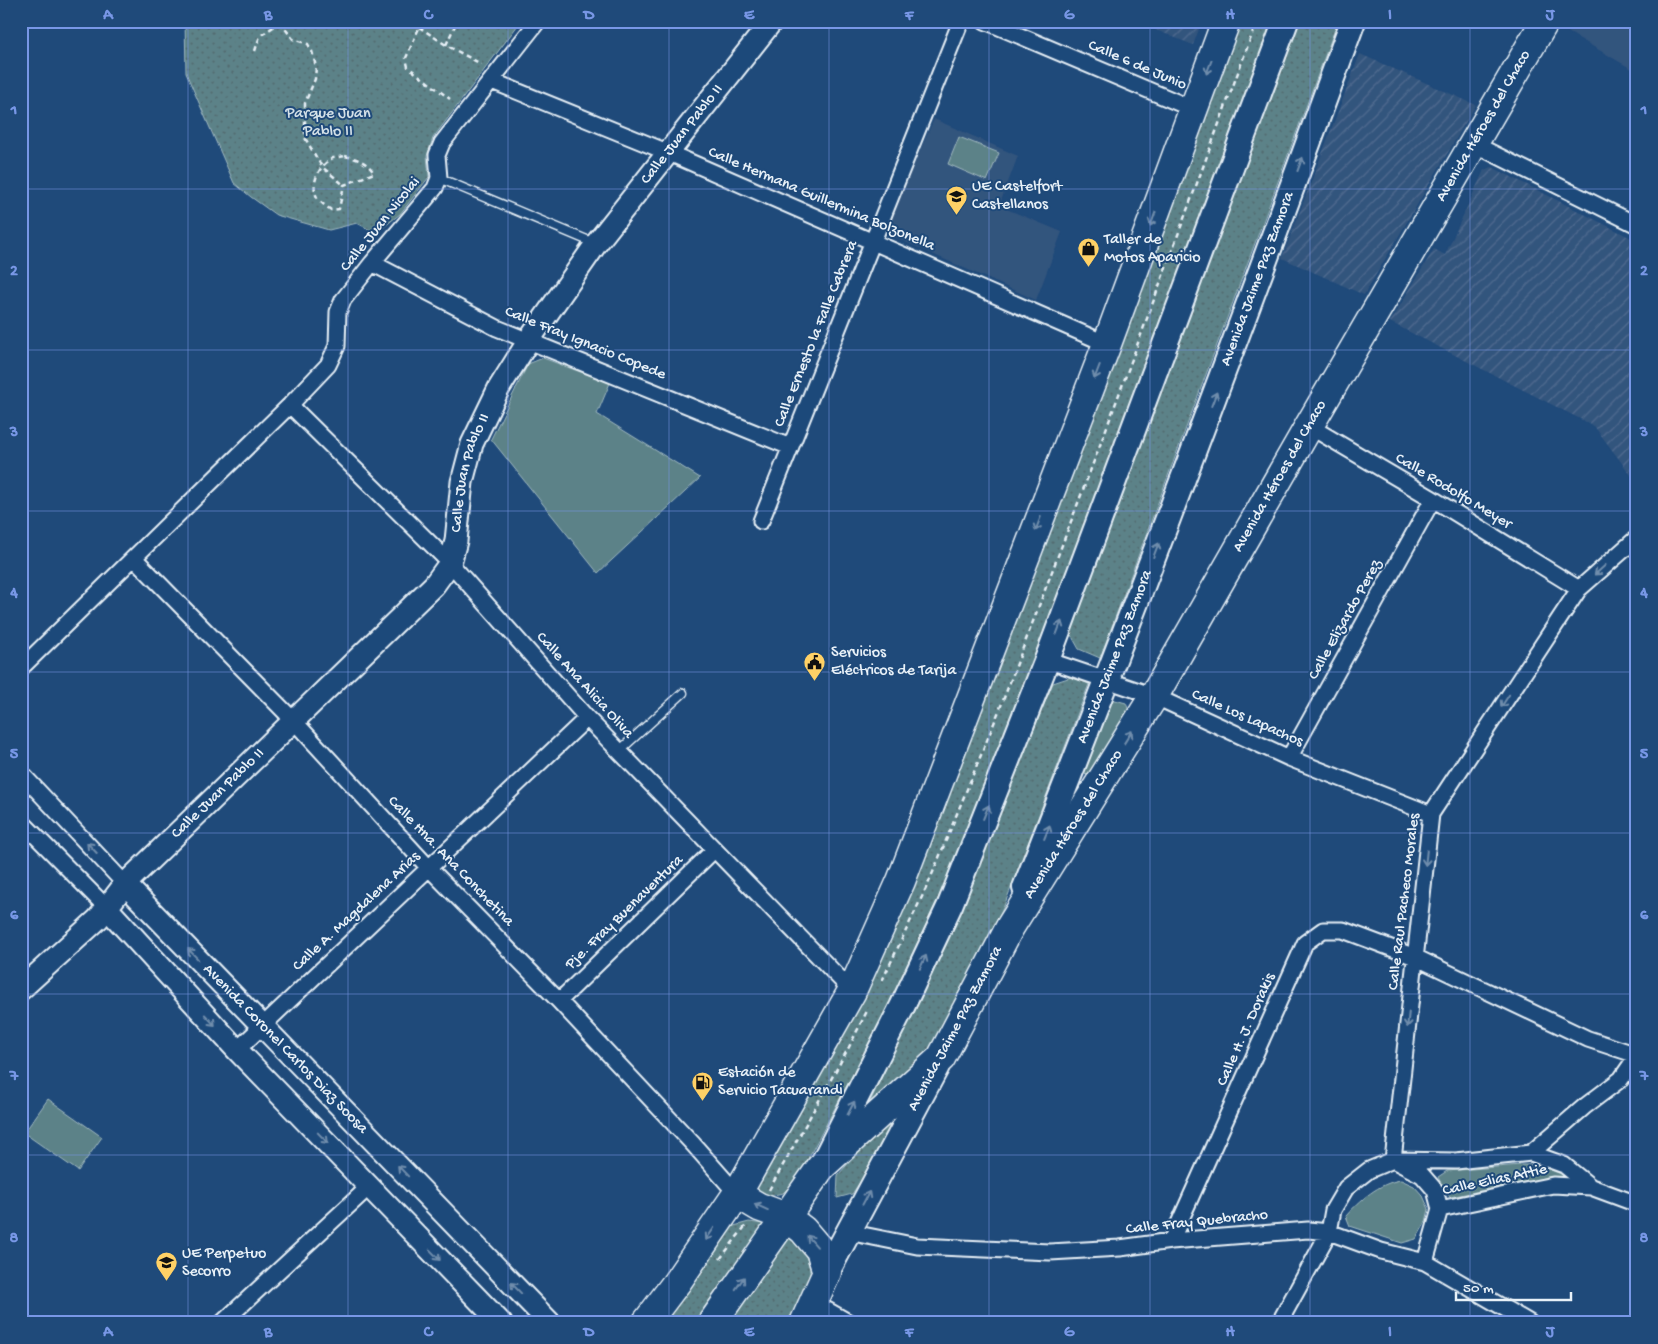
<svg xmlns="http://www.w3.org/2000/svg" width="1658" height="1344" font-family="'Gochi Hand',sans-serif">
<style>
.built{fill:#33547d}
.industrial{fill:url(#industrial-furrows)}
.grass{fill:#5c8288;stroke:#a2bac0}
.park{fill:url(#park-dots);stroke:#a2bac0}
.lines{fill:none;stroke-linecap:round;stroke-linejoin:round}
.lane-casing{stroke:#e8f1f8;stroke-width:11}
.street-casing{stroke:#e8f1f8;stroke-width:19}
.secondary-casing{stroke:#e8f1f8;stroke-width:25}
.primary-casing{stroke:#e8f1f8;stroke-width:28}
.highway-casing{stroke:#e8f1f8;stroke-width:31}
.path{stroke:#e8f1f8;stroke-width:2.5;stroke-dasharray:5 4;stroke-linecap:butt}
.lane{stroke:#1f4a7a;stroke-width:8}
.street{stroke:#1f4a7a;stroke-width:15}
.secondary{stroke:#1f4a7a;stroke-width:21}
.primary{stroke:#1f4a7a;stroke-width:24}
.highway{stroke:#1f4a7a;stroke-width:28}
.oneway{stroke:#6f8dac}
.grid{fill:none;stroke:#7897e6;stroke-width:1;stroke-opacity:0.55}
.labels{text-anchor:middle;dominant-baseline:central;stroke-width:4;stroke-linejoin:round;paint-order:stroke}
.street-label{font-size:16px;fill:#e8f1f8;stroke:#1f4a7a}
.park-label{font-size:16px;fill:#d3e0e7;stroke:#1f4a7a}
.poi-label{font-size:16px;fill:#e8f1f8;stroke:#1f4a7a;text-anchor:start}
.neatline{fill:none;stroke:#7897e6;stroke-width:2}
.grid-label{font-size:16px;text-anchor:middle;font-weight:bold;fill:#7897e6}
</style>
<defs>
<pattern id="industrial-furrows" width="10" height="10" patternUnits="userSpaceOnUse" patternTransform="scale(1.25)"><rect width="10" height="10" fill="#33547d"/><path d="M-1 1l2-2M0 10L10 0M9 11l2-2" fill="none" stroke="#516d90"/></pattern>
<pattern id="park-dots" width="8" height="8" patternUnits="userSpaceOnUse" patternTransform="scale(1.25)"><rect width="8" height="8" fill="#5c8288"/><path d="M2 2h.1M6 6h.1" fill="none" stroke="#536b6f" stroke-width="1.8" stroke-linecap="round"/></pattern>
</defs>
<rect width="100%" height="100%" fill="#1f4a7a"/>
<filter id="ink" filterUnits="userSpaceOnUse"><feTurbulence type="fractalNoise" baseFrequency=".02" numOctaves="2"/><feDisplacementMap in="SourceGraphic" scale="10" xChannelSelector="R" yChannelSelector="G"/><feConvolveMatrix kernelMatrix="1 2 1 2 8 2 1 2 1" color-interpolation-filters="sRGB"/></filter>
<g filter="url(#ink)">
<path class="built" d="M1575 21H1637V72L1568 32Z
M934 119 1018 156 999 206 1062 232 1036 300 892 236 887 224Z"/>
<path class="industrial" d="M1134 21H1202L1193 45Z
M1360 54 1476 105 1364 295 1282 258Z
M1492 167 1637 241V483L1594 426 1390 322 1434 249 1445 255 1484 170Z"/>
<path class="grass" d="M959 137 999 153 987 181 948 164Z
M543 358 610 383 597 414 700 478 598 573 491 439 528 364Z
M1108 698 1126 703 1129 711 1093 769 1086 775 1080 770Z
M48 1099 102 1137 78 1171 24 1133Z
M1521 1165H1538L1569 1177H1549L1450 1197 1443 1188 1438 1177 1447 1171Z
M1401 1180 1414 1186 1423 1196 1429 1209 1426 1222 1416 1239 1402 1243 1350 1226 1346 1216C1360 1200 1379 1183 1401 1180Z"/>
<path class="park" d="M185 21H521L433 138 427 156 429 177 400 214 376 233 357 223 329 230 276 215 251 197 234 183 186 73Z
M1241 21H1276L1017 717 959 853 882 1020 797 1179 783 1193 764 1197 752 1189 910 892 985 701Z
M1297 21H1338L1100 658 1079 649 1070 633 1073 616Z
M1071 677 1089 684 1004 906 938 1047 863 1117 953 925 1053 683Z
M900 1112 864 1176 852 1194 837 1198 838 1175 861 1149Z
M749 1222 764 1224 693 1323H657L721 1237 734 1226Z
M790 1235C821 1267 811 1286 795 1323H729Z"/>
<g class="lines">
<defs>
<path id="lane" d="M439 178 594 243
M619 751 683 693"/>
<path id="street" d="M985 21 1193 109
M492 81 667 152 1107 344
M1474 144 1637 225
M372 263 497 328 790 447
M290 405 450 563 587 718 852 991
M1309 426 1433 499 1579 589
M761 521 961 21
M1637 538 1579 589 1431 814 1393 1160 1456 1161 1531 1153 1584 1107 1621 1079 1637 1056
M134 558 294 721 429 868 559 1001 693 1144 737 1194
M1047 660 1154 696 1289 758 1431 814
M21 668 290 405 328 365 337 346 338 312 343 300 372 263 435 188 439 178 437 155 442 143 538 21
M1289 758 1433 499
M21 773 125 884
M21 821 106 907
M559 1001 714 850
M237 1050 587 718
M1531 1153 1564 1165 1591 1187
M848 1232 917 1246 1050 1252 1120 1248 1171 1241 1308 1230 1329 1232 1381 1251 1425 1262 1530 1323
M1171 1241 1305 943 1323 930H1343L1415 957 1588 1039 1637 1055
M1425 1262 1440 1209 1553 1185 1591 1187 1637 1204
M813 1302 850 1323
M222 1323 370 1186
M1279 1323 1329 1232 1333 1210 1346 1188 1369 1170 1393 1160 1422 1175 1435 1190 1440 1209"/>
<g id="secondary">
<path id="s1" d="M125 884 550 1323"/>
<path d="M106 907 237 1050 501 1323"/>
<path id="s2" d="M21 989 98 919 125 884 434 585 450 563 456 541 462 482 472 444 499 388 529 340 596 244 772 21"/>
</g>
<g id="primary">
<path id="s3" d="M1025 888C1139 600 1247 311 1353 21"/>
<path d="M824 1161 902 1007 950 905 1047 660 1286 21"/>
<path d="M827 1272 937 1066"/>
</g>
<g id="highway">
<path d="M737 1194 759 1207 786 1217 803 1230 820 1250 827 1272 804 1323"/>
<path d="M646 1323 677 1282 737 1194 852 991 901 881 1107 344 1226 21"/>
<path id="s4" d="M712 1323 821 1167 941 1058 1010 927 1154 696 1309 426 1545 21"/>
</g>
</defs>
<use href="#lane" class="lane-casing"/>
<use href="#street" class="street-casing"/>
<use href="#secondary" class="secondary-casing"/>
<use href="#primary" class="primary-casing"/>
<use href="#highway" class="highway-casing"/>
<path class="path" d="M422 21 406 58 408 67 450 99
M280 22 293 39 308 44 312 51 316 67 315 79 305 103V138L322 167 344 185
M419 27 446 45 481 64
M446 45 457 21
M255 51 260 36 282 21
M345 156C358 159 367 162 374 173L344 185 339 209 331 210C327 207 321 203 318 199 309 185 319 165 333 158 336 157 342 157 345 156Z
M882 981 929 882 999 711 1108 424 1257 21
M769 1190 849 1047 867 1011
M720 1259 747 1224"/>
<use href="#lane" class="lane"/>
<use href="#street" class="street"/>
<use href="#secondary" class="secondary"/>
<use href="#primary" class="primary"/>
<use href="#highway" class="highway"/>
</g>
<defs><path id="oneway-shaft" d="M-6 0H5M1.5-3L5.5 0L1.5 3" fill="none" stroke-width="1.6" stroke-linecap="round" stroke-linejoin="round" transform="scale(1.25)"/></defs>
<g class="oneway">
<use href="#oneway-shaft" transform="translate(1209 67) rotate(111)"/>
<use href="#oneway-shaft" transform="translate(1300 164) rotate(-70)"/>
<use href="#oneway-shaft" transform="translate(1153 219) rotate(110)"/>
<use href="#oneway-shaft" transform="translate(1097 372) rotate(111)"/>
<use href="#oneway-shaft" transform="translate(1214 399) rotate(-69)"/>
<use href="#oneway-shaft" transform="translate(1038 524) rotate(111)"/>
<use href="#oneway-shaft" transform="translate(1156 550) rotate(-69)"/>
<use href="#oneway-shaft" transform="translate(1600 570) rotate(138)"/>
<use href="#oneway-shaft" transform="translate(1059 628) rotate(-69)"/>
<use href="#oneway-shaft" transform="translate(1505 701) rotate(123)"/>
<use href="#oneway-shaft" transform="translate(1128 737) rotate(-58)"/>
<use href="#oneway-shaft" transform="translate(986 812) rotate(-68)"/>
<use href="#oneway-shaft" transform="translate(1047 832) rotate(-68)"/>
<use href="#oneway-shaft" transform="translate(92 848) rotate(-133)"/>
<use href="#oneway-shaft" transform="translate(1426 858) rotate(96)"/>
<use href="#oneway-shaft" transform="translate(193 954) rotate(-134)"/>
<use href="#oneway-shaft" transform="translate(923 962) rotate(-65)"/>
<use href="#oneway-shaft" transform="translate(210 1020) rotate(47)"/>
<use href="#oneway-shaft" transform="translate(1408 1020) rotate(96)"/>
<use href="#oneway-shaft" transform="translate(851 1108) rotate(-63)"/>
<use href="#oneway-shaft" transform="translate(323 1138) rotate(46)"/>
<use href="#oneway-shaft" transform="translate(403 1171) rotate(-134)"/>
<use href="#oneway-shaft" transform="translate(866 1198) rotate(-62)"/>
<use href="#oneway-shaft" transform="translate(761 1207) rotate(-155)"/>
<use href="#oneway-shaft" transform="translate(710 1234) rotate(124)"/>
<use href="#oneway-shaft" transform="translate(812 1241) rotate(-131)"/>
<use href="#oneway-shaft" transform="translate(435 1255) rotate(46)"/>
<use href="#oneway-shaft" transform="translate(740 1283) rotate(-55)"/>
<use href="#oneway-shaft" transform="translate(516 1288) rotate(-134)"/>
</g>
</g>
<path class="grid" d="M188 21V1323M348 21V1323M508 21V1323M669 21V1323M829 21V1323M989 21V1323M1150 21V1323M1310 21V1323M1470 21V1323M21 189H1637M21 350H1637M21 511H1637M21 672H1637M21 833H1637M21 994H1637M21 1155H1637"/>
<defs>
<symbol id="school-pin" viewBox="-11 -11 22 30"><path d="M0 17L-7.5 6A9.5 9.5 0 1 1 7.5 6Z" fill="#ffd166" stroke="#1f4a7a"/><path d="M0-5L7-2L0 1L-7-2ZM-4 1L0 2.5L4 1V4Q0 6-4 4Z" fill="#111"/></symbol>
<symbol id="shop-pin" viewBox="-11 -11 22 30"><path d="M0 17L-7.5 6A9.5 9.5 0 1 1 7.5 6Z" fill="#ffd166" stroke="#1f4a7a"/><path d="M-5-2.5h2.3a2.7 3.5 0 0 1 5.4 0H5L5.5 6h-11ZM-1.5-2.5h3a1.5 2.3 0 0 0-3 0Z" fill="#111"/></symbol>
<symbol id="civic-pin" viewBox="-11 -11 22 30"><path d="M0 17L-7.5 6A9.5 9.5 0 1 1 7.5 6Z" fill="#ffd166" stroke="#1f4a7a"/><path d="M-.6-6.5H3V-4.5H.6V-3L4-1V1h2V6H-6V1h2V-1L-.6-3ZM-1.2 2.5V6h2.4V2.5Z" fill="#111"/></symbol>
<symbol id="fuel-pin" viewBox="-11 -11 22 30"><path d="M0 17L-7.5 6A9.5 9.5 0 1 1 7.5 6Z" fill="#ffd166" stroke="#1f4a7a"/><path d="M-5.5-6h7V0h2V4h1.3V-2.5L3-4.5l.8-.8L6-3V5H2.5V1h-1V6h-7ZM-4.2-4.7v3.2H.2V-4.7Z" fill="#111"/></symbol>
</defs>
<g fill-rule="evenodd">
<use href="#school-pin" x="944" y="184" width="25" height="34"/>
<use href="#shop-pin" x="1076" y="236" width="25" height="34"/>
<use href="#civic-pin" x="802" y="650" width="25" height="34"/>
<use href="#fuel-pin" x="690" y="1070" width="25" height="34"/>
<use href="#school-pin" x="154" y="1250" width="25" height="34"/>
</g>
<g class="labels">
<g class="street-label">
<text transform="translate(1137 66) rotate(23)">Calle 6 de Junio</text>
<text stroke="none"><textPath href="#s4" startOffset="1431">Avenida Héroes del Chaco</textPath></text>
<text stroke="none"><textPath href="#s2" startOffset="1102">Calle Juan Pablo II</textPath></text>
<text transform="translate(821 200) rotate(23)">Calle Hermana Guillermina Bolzonella</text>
<text transform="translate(381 225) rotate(-51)">Calle Juan Nicolai</text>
<text stroke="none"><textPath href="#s3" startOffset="652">Avenida Jaime Paz Zamora</textPath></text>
<text transform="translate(817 334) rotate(-68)">Calle Ernesto la Falle Cabrera</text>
<text transform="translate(585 344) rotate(22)">Calle Fray Ignacio Copede</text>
<text stroke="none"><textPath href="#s2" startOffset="698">Calle Juan Pablo II</textPath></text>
<text stroke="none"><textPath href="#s4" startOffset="1026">Avenida Héroes del Chaco</textPath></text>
<text transform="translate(1453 492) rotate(31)">Calle Rodolfo Meyer</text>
<text transform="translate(1346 620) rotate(-61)">Calle Elizardo Perez</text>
<text stroke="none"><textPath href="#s3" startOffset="248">Avenida Jaime Paz Zamora</textPath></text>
<text transform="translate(584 686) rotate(48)">Calle Ana Alicia Oliva</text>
<text transform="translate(1247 719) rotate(24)">Calle Los Lapachos</text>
<text stroke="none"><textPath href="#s2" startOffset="278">Calle Juan Pablo II</textPath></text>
<text stroke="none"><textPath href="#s4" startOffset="621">Avenida Héroes del Chaco</textPath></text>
<text transform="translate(450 862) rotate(46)">Calle Hna. Ana Conchetina</text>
<text transform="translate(1405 902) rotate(-83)">Calle Raul Pacheco Morales</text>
<text transform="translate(357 912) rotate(-43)">Calle A. Magdalena Arias</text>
<text transform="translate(625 913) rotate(-44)">Pje. Fray Buenaventura</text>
<text transform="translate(956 1029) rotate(-62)">Avenida Jaime Paz Zamora</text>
<text transform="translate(1247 1030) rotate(-66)">Calle H. J. Dorakis</text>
<text stroke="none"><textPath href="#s1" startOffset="230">Avenida Coronel Carlos Diaz Soosa</textPath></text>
<text transform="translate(1495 1181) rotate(-12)">Calle Elias Attie</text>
<text transform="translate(1197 1223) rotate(-6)">Calle Fray Quebracho</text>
</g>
<g class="park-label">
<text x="328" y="114">Parque Juan<tspan x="328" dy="18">Pablo II</tspan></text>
</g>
<g class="poi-label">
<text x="972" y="187">UE Castelfort<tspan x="972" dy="18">Castellanos</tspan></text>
<text x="1104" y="240">Taller de<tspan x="1104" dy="18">Motos Aparicio</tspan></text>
<text x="831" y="653">Servicios<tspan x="831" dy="18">Eléctricos de Tarija</tspan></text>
<text x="718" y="1073">Estación de<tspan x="718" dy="18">Servicio Tacuarandi</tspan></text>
<text x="182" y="1254">UE Perpetuo<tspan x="182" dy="18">Secorro</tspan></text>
</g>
</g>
<rect width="1658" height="1344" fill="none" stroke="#1f4a7a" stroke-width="55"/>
<path d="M1456 1292v8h115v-8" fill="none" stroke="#e8f1f8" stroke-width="2.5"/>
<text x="1463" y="1292" font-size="15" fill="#e8f1f8" stroke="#1f4a7a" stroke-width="4" paint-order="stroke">50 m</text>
<rect x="28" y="28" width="1602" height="1288" class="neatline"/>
<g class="grid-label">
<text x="108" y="19">A</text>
<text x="268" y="19">B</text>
<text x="428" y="19">C</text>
<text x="589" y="19">D</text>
<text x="749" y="19">E</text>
<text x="909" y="19">F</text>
<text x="1069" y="19">G</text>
<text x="1230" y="19">H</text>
<text x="1390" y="19">I</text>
<text x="1550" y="19">J</text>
<text x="14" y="114">1</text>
<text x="1644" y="114">1</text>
<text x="14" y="275">2</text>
<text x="1644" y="275">2</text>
<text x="14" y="436">3</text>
<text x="1644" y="436">3</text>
<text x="14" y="597">4</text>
<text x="1644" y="597">4</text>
<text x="14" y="758">5</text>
<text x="1644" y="758">5</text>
<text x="14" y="919">6</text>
<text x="1644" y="919">6</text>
<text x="14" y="1080">7</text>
<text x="1644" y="1080">7</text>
<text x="14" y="1242">8</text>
<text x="1644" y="1242">8</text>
<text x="108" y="1336">A</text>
<text x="268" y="1336">B</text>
<text x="428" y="1336">C</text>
<text x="589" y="1336">D</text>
<text x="749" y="1336">E</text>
<text x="909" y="1336">F</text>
<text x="1069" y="1336">G</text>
<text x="1230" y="1336">H</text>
<text x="1390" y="1336">I</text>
<text x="1550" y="1336">J</text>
</g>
</svg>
